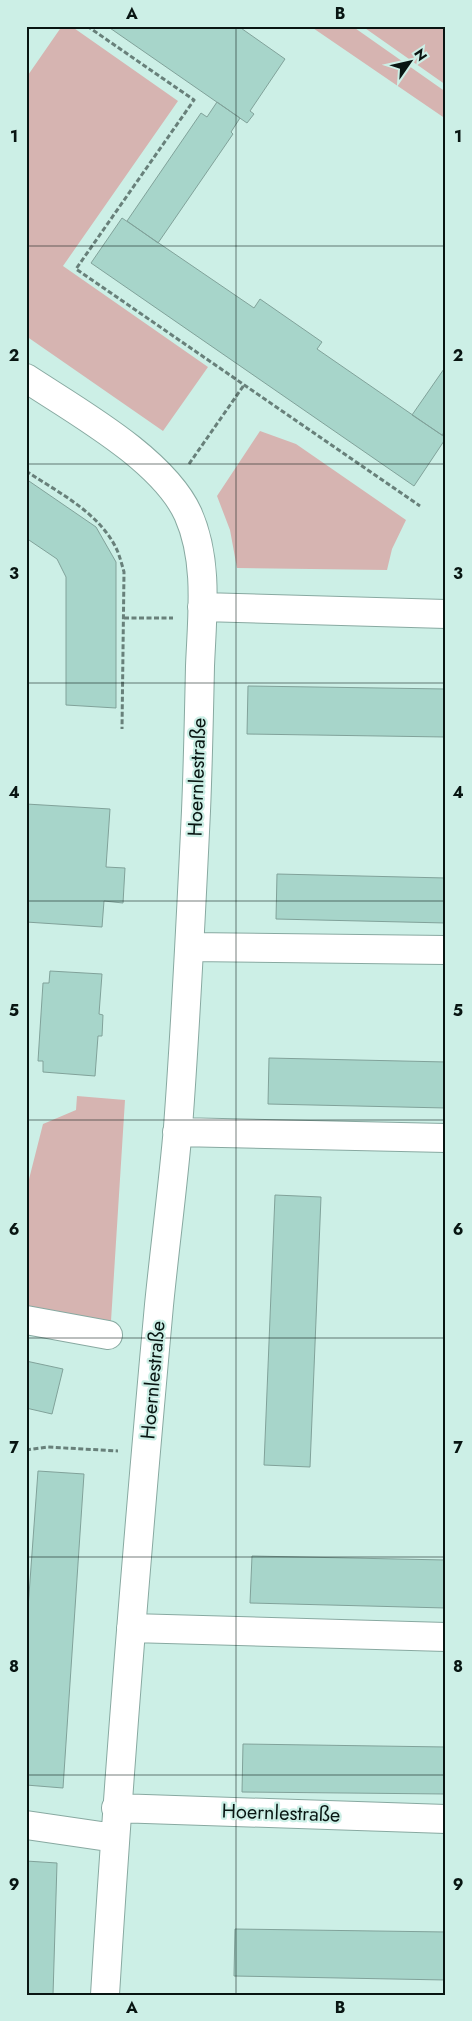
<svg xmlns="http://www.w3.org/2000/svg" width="472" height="2021" font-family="Jost,sans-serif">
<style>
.green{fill:#d6b4b1}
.building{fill:#a7d5ca;stroke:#81a29a}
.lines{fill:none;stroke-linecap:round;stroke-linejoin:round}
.minor-casing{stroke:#88a9a1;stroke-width:30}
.path{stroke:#68807a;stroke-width:3;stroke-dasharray:5 2.5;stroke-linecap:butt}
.minor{stroke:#fff;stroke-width:28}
.grid{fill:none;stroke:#081512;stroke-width:1;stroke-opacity:0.55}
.labels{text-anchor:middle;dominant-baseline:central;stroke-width:4.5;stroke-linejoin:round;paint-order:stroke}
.street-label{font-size:20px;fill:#081512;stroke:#ccefe6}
.neatline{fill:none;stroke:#081512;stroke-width:2}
.grid-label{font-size:16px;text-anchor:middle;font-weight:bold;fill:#081512}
</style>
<rect width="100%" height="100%" fill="#ccefe6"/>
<path class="green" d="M62 26H71L178 101 63 266 208 367 163 431 26 336V78Z
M310 26H352L446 92V119Z
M362 26H446V85Z
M260 431 296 444 406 520 392 549 387 570 237 568 230 530 217 496Z
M77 1096 125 1100 111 1321 26 1306V1191L43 1124 76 1110Z"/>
<path class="building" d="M107 26H238L285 59 250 111 254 114 247 123Z
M217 102 240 118 231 132 233 134 158 243 127 221 201 113 207 117Z
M122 218 254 308 260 299 322 342 317 349 446 438 414 486 91 263Z
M446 366V430L442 435 412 415Z
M26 479 96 527 116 562V708L66 705V577L57 559 26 538Z
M248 686 446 689V737L247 734Z
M26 804 110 809 106 867 125 868 123 903 104 901 102 927 26 922Z
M277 874 446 878V923L276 919Z
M50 971 102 974 99 1014 103 1015 102 1036H98L95 1076 43 1072V1061H38L43 983H49Z
M269 1058 446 1062V1108L268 1104Z
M275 1195 321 1197 310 1467 264 1465Z
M26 1361 63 1369 52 1414 26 1408Z
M38 1471 84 1474 63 1788 26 1785V1636Z
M252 1556 446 1560V1608L250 1603Z
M243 1744 446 1747V1794L242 1792Z
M26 1861 57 1863 53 1995H26Z
M235 1929 446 1932V1980L234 1976Z"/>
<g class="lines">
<defs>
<path id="minor" d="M26 378C76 411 163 459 188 514 209 561 202 616 200 666 199 714 198 763 196 811 191 916 186 1021 178 1127 173 1186 165 1245 159 1305 138 1535 119 1765 105 1995
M202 607 446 614
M190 947 446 950
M177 1132 446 1138
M26 1320 108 1335
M131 1628 446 1637
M116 1808 446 1819
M26 1825 115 1838"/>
</defs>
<use href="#minor" class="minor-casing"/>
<path class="path" d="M87 26 194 100 76 269 420 506
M189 464 244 385
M26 471C59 493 100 513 117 550 120 557 122 565 124 572L122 729
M124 618H173
M26 1450 48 1447 118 1451"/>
<use href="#minor" class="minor"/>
</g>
<path class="grid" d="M236 26V1995M26 246H446M26 464H446M26 683H446M26 901H446M26 1120H446M26 1338H446M26 1557H446M26 1775H446"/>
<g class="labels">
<g class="street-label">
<text transform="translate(197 777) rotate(-88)">Hoernlestraße</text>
<text transform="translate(153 1380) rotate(-85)">Hoernlestraße</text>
<text transform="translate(281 1813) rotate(2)">Hoernlestraße</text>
</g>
</g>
<rect width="472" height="2021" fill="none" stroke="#ccefe6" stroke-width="55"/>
<g transform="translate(410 62) rotate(56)" stroke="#ccefe6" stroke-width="4" paint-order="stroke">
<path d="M0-4L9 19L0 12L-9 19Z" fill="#081512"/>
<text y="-8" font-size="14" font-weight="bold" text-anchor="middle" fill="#081512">N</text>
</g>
<rect x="28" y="28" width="416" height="1966" class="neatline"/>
<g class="grid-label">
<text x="132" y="19">A</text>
<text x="340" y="19">B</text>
<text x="14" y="142">1</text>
<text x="458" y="142">1</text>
<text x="14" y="361">2</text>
<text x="458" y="361">2</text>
<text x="14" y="579">3</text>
<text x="458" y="579">3</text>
<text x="14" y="798">4</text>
<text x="458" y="798">4</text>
<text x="14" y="1016">5</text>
<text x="458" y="1016">5</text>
<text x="14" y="1235">6</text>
<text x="458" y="1235">6</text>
<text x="14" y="1453">7</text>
<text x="458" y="1453">7</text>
<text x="14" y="1672">8</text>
<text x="458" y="1672">8</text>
<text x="14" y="1890">9</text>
<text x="458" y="1890">9</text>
<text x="132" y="2013">A</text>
<text x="340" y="2013">B</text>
</g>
</svg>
